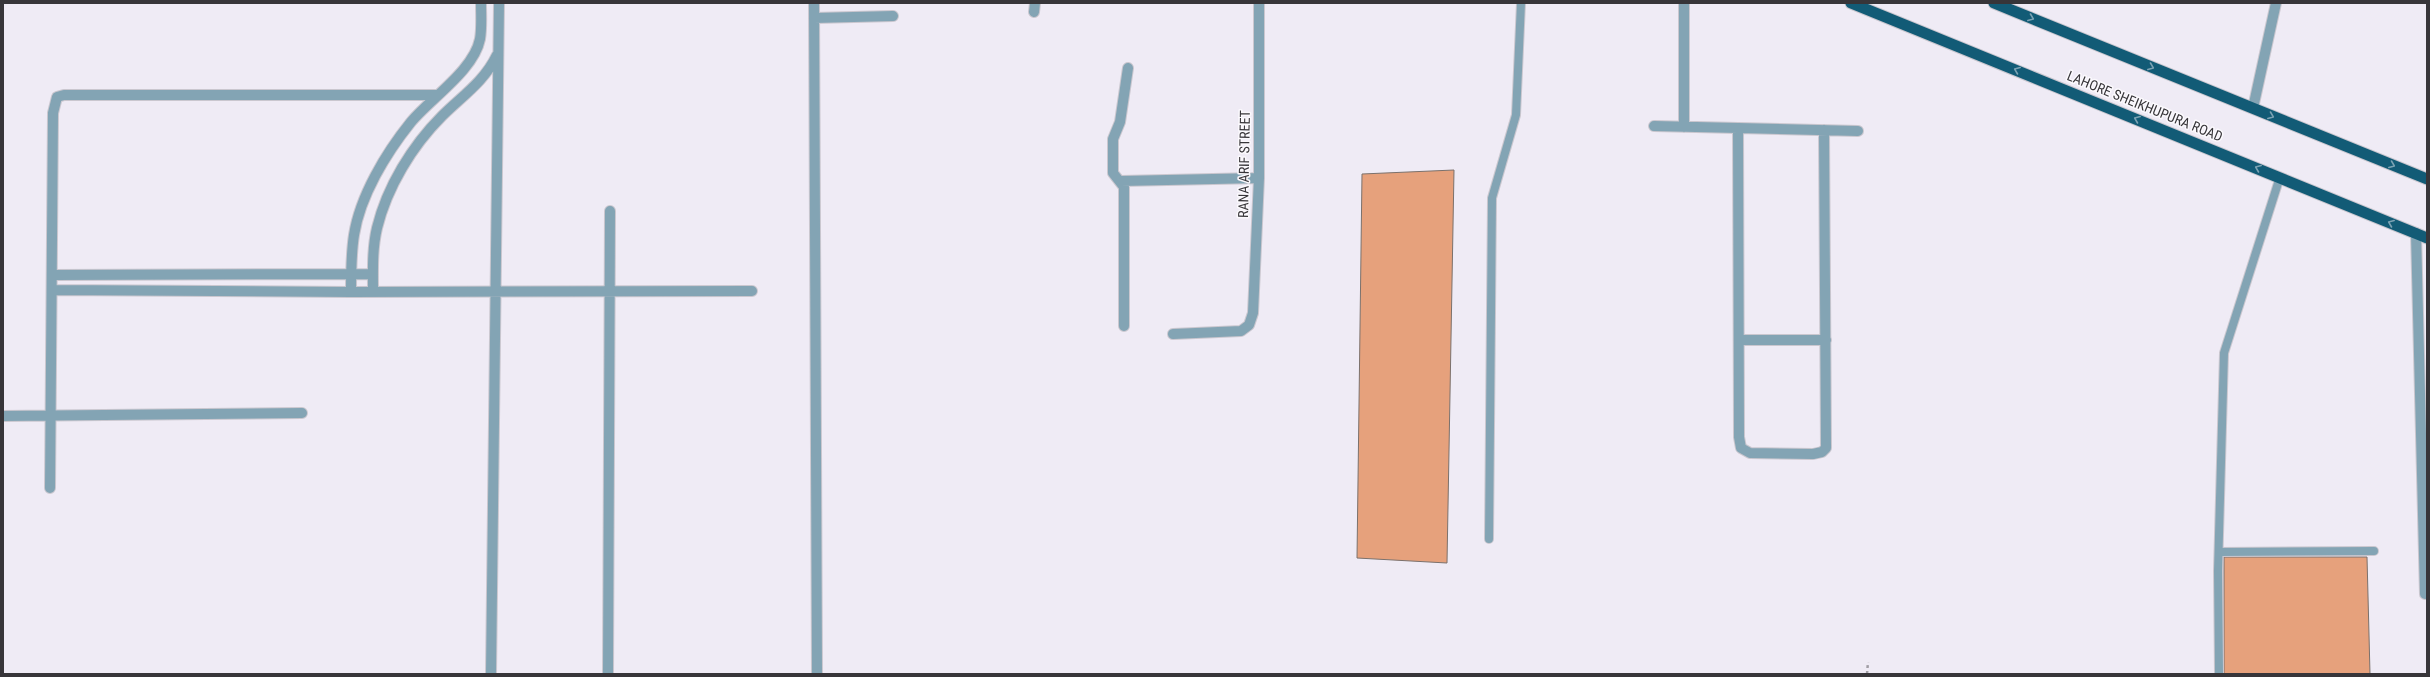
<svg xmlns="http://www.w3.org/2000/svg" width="2430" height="677" font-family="'Roboto Condensed',sans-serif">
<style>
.building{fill:#e6a17c;stroke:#7b716c}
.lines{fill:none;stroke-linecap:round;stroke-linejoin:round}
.service-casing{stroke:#cac7cf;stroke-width:10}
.minor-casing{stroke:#cac7cf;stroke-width:12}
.trunk-casing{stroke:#cac7cf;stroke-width:13}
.path{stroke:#a19ea5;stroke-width:2.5;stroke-dasharray:3 3;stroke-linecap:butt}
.service{stroke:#83a4b4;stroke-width:8}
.minor{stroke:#83a4b4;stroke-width:10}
.trunk{stroke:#125b76;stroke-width:11}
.oneway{stroke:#7ba2b3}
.labels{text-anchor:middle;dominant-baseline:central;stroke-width:3;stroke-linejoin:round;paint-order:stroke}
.street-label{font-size:14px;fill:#373539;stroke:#fbf9fd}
</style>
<rect width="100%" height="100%" fill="#efebf5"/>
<path class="building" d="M1454 170 1447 563 1357 558 1362 174Z
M2224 557H2367L2370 674H2224Z"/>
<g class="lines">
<defs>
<path id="service" d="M1489 539 1492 198 1516 115 1521 3
M2219 552 2374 551
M2219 674 2218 571 2224 353 2280 177"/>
<path id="minor" d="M814 3 817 674
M1034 12 1035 3
M814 18 893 16
M2253 108 2276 3
M1654 126 1858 131
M1684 127V3
M1738 128 1739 437 1741 448 1750 453 1813 454 1822 452 1826 448 1824 130
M1121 181 1259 178
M2416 233 2425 594
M53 275 373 274
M53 290 351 292 752 291
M351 292C351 273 351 254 354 235 360 196 386 153 411 122 431 98 474 70 480 39 482 28 481 15 481 3
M373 292C373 271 372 249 377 228 387 187 412 146 442 116 462 96 484 82 497 55
M1124 326V187L1113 173V139L1120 122 1128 68
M1173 334 1241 331 1249 325 1253 313 1259 178V3
M1739 340H1826
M3 416 302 413
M50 488 53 113 57 97 64 95H436
M491 674 499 3
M608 674 610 211"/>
<path id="trunk" d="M1851 3 2427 238
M1994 3 2427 179"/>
</defs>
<use href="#service" class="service-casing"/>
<use href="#minor" class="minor-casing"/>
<use href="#trunk" class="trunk-casing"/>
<path class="path" d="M1867 674 1868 662"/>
<use href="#service" class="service"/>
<use href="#minor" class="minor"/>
<use href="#trunk" class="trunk"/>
</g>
<defs><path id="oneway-chevron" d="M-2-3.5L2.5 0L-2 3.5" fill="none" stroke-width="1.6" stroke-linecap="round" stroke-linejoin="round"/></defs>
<g class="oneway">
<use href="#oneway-chevron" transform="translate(2031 18) rotate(22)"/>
<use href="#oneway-chevron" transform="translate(2151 67) rotate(22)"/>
<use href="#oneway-chevron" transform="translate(2017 70) rotate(-158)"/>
<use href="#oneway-chevron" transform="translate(2271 116) rotate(22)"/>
<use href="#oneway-chevron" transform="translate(2137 119) rotate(-158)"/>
<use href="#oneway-chevron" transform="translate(2392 165) rotate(22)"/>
<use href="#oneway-chevron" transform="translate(2258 168) rotate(-158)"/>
<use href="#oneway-chevron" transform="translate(2391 223) rotate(-158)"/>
</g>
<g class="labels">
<g class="street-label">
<text transform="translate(2145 106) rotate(22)">LAHORE SHEIKHUPURA ROAD</text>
<text transform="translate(1244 164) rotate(-89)">RANA ARIF STREET</text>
</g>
</g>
<rect width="2430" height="677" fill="none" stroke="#373539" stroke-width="8"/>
</svg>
